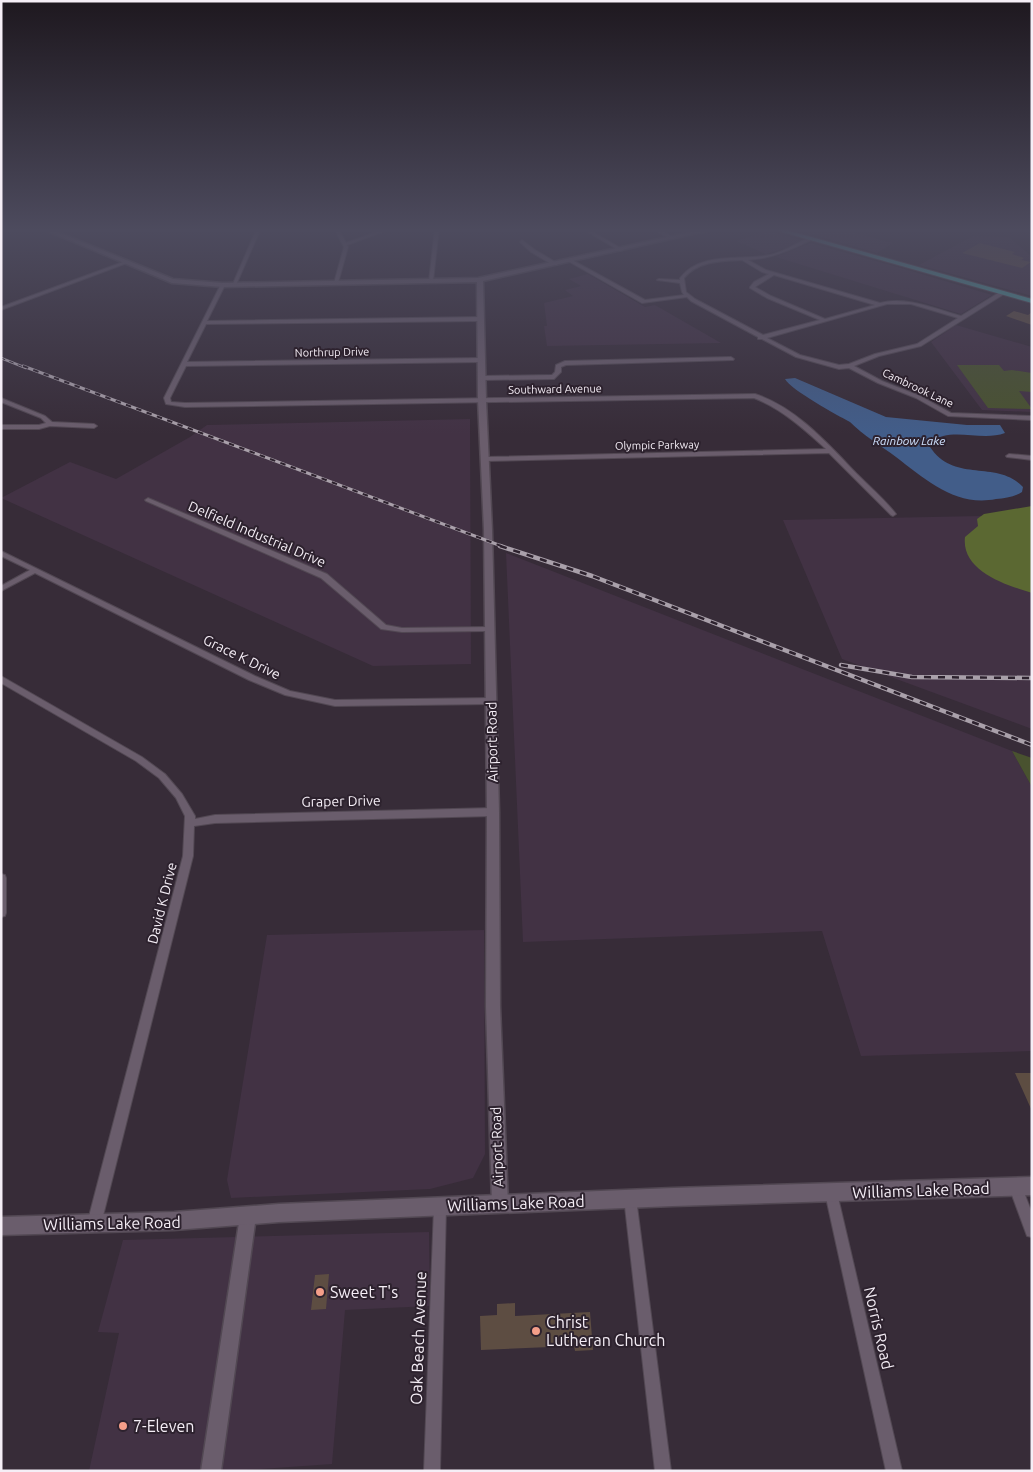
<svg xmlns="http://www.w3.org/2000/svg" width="1033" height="1472" font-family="Ubuntu,sans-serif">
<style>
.built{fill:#423244}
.green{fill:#49522f}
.forest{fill:#5b6832}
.water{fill:#425d89}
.building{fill:#5d4d42}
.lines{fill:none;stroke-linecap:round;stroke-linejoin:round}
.minor-casing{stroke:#524853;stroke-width:2}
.tertiary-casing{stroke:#524853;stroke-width:3}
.secondary-casing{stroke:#524853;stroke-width:3}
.primary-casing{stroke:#524853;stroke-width:2}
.minor{fill:#6a5d6c;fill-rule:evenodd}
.tertiary{fill:#6a5d6c;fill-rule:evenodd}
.secondary{fill:#6a5d6c;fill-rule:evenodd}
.primary{fill:#4aa3a3;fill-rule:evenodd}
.rail-far2-casing{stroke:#a9a0aa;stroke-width:2.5}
.rail-far1-casing{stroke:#a9a0aa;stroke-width:3}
.rail-casing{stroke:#a9a0aa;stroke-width:4.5}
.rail-far2{stroke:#2d222e;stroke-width:1;stroke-dasharray:4.5;stroke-linecap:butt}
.rail-far1{stroke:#2d222e;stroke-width:2;stroke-dasharray:5.5;stroke-linecap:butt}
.rail{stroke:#2d222e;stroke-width:2.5;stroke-dasharray:7;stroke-linecap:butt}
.poi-dot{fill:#f49e89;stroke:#2d222e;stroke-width:2}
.labels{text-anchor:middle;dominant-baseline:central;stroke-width:4;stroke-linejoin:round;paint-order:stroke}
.far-street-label{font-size:11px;fill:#f5eef6;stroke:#2d222e}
.far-water-label{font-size:12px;font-style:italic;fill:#cfe1fe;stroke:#2d222e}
.street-label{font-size:14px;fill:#f5eef6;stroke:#2d222e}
.near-street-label{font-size:16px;fill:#f5eef6;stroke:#2d222e}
.near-poi-label{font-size:16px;fill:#f5eef6;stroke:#2d222e;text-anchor:start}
</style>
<rect width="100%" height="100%" fill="#372c38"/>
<path class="built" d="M790 228H836L893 243 877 253Z
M767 231 801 240 796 245 766 254 736 241Z
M973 236 1009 237 1032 257V296L919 265Z
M810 243 901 268 992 295 961 314 776 257Z
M588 274 645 307 655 305 721 343 547 346 544 326H547L544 303 573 296 565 290 581 286 569 279Z
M956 325 1032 347V412L982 410 931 342Z
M470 419 471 664 373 666 1 498 70 462 116 479 190 437 207 425Z
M1032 515V729L842 659 783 520Z
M506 553 1012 751 1032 787V1051L861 1056 822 931 523 942Z
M484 930 485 1154 473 1178 430 1189 231 1198 227 1180 267 935Z
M429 1232 430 1306 345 1310 332 1464 233 1471H89L119 1333 98 1332 123 1240Z"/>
<path class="green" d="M957 365H999L1004 371 1012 370 1032 373V392L1019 391 1032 409 988 408Z
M1012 751 1032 758V787Z"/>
<path class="forest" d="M1032 506V593C1006 585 961 571 965 537L978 526 977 519 984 514Z"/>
<path class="water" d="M795 378 886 417 967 425H1000L1005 433C981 442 951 426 931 442L930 447C955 484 997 459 1023 487L1022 492C1014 497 1005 498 996 499 956 507 926 480 896 457 881 446 863 435 850 422 837 415 791 390 785 379Z"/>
<path class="building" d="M980 243 1015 252 1012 254 1024 258 1021 260 1031 262 1022 268 962 253Z
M1014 311 1028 315 1032 312V325L1006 316Z
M1015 1073H1032V1111Z
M329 1274 326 1309 311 1310 315 1275Z
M515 1303V1316L590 1312 593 1350 575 1351 574 1346 481 1350 480 1316 497 1315V1304Z"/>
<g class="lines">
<defs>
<path id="minor" d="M57 228H64L51 232 49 231Z
M257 228H261L236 285 232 286Z
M334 228H338L346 243 387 228H393L347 245 348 247 338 283 336 284 334 283 344 247Z
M435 228H439L433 281 431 282 429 281Z
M581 228H586L624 250 620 251Z
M650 228H656L675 238 671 239Z
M809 238 811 240C788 251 773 258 748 260L766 270 880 303C907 296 935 309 961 316L1000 292H1004V294L921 346 879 356 854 366 882 381 920 396 951 413 1032 416V420L948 416 916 398 878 383 849 368 839 369 796 357 762 339H758V337L691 301 687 297 642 303 568 261 572 260 645 300 684 295 682 292 680 283 657 280 659 279 680 280V278C701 251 740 261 770 255 784 252 796 243 809 238ZM742 260 762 272 769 274 754 282 750 287V288L767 298 820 320 763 335 695 299 686 292 684 278C698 261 721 261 742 260ZM774 275 875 305 825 319 771 296 755 287ZM887 304H911L958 318 917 344 875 354 849 364 839 365 800 355 767 338Z
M522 240 535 250 557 263V265H553L531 252 520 242Z
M123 262 127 263 1 310V307Z
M221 284 225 285 207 321 481 317 484 319 481 321 206 324 187 362 482 358 485 360 482 362 186 366 170 398 171 402 185 403 755 394C796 407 829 445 858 475 871 488 885 500 896 514L893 516 891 515 829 453 485 461 482 459 485 457 826 449C804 429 782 409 754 398L185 407 166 404 164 398Z
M731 357 734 359 733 360 566 365 561 367V372L554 379 482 380 479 378 482 376 552 375 555 372 556 365 565 361Z
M1 398 45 416 52 422 94 424 97 426 94 428 50 426 39 429H1V425H39L46 423 41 418 1 402Z
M1009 454 1032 456V460L1007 457 1006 456Z
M148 498 327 574 386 625 402 628 490 627 494 629 490 631 402 632 381 629 321 578 146 501 145 500Z
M1 551 255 676 290 691 335 700 491 698 495 701 491 704 335 706 285 695 249 680 35 573 1 591V586L30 570 1 556Z
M1 676 142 757 165 774 182 794 195 816V819L215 815 493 808 496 809 498 812 496 815 493 816 215 823 194 826 193 856 101 1224 99 1229 94 1231 89 1229 87 1224 183 856 185 816 176 798 159 778 136 761 1 683Z
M1 874 5 875 6 878V913L5 916 1 917Z
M1015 1181 1020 1182 1032 1213V1237L1027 1236 1009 1187 1010 1182Z
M831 1187 836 1188 837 1193 902 1471H886L825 1193 826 1188Z
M630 1192 635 1193 636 1198 671 1471H655L624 1198 625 1193Z
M440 1201 445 1202 446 1207 440 1471H424L434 1207 435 1202Z"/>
<path id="tertiary" d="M40 228H48L173 279 223 283 478 278 709 228H720L483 281 486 400 492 530 499 812 500 1006 508 1204 506 1210 500 1212 494 1210 492 1204 486 1006 487 812 484 530 478 400 477 282 223 287 172 283Z
M248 1208 254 1210 256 1216 221 1471H201L240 1216 242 1210Z"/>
<path id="secondary" d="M1032 1177V1195L673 1206 279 1222 174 1230 1 1235V1217L174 1212 279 1204 673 1188Z"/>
<path id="primary" d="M768 228H779L1032 299V303Z"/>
</defs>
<use href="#minor" class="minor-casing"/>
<use href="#tertiary" class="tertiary-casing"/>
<use href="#secondary" class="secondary-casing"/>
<use href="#primary" class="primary-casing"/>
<use href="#minor" class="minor"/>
<use href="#tertiary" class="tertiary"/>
<use href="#secondary" class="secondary"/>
<use href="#primary" class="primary"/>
<defs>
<path id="rail-far2" d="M1 358 26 368"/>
<path id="rail-far1" d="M23 366 504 547"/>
<path id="rail" d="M500 546 592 576 1032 745
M841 665 912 677 1032 678"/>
</defs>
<use href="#rail-far2" class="rail-far2-casing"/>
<use href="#rail-far1" class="rail-far1-casing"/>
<use href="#rail" class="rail-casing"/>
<use href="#rail-far2" class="rail-far2"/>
<use href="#rail-far1" class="rail-far1"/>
<use href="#rail" class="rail"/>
</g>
<linearGradient id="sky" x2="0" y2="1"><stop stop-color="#1e181f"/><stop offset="0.53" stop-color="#4d4b5e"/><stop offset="1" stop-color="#4d4b5e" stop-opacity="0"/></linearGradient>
<rect width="1033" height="434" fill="url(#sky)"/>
<g class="poi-dot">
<circle cx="320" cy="1292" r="5"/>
<circle cx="536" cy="1331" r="5"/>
<circle cx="123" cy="1426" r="5"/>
</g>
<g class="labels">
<g class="far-street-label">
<text transform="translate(332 352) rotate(-1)">Northrup Drive</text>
<text transform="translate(918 388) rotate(25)">Cambrook Lane</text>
<text transform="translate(555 389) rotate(-1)">Southward Avenue</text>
<text transform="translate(657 445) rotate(-1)">Olympic Parkway</text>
</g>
<g class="far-water-label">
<text x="909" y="440">Rainbow Lake</text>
</g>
<g class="street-label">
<text transform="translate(257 534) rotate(23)">Delfield Industrial Drive</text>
<text transform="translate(242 657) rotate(26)">Grace K Drive</text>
<text transform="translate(492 742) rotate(-91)">Airport Road</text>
<text transform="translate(341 801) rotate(-1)">Graper Drive</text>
<text transform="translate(162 903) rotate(-76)">David K Drive</text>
<text transform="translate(497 1147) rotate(-92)">Airport Road</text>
</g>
<g class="near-street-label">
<text transform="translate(921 1190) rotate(-2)">Williams Lake Road</text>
<text transform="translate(516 1203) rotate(-2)">Williams Lake Road</text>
<text transform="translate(112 1223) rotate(-1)">Williams Lake Road</text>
<text transform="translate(879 1328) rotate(77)">Norris Road</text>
<text transform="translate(418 1338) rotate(-88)">Oak Beach Avenue</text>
</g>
<g class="near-poi-label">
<text x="330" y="1292">Sweet T's</text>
<text x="546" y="1322">Christ<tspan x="546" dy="18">Lutheran Church</tspan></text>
<text x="133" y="1426">7-Eleven</text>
</g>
</g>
<rect width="1033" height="1472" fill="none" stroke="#f5eef6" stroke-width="5"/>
</svg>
